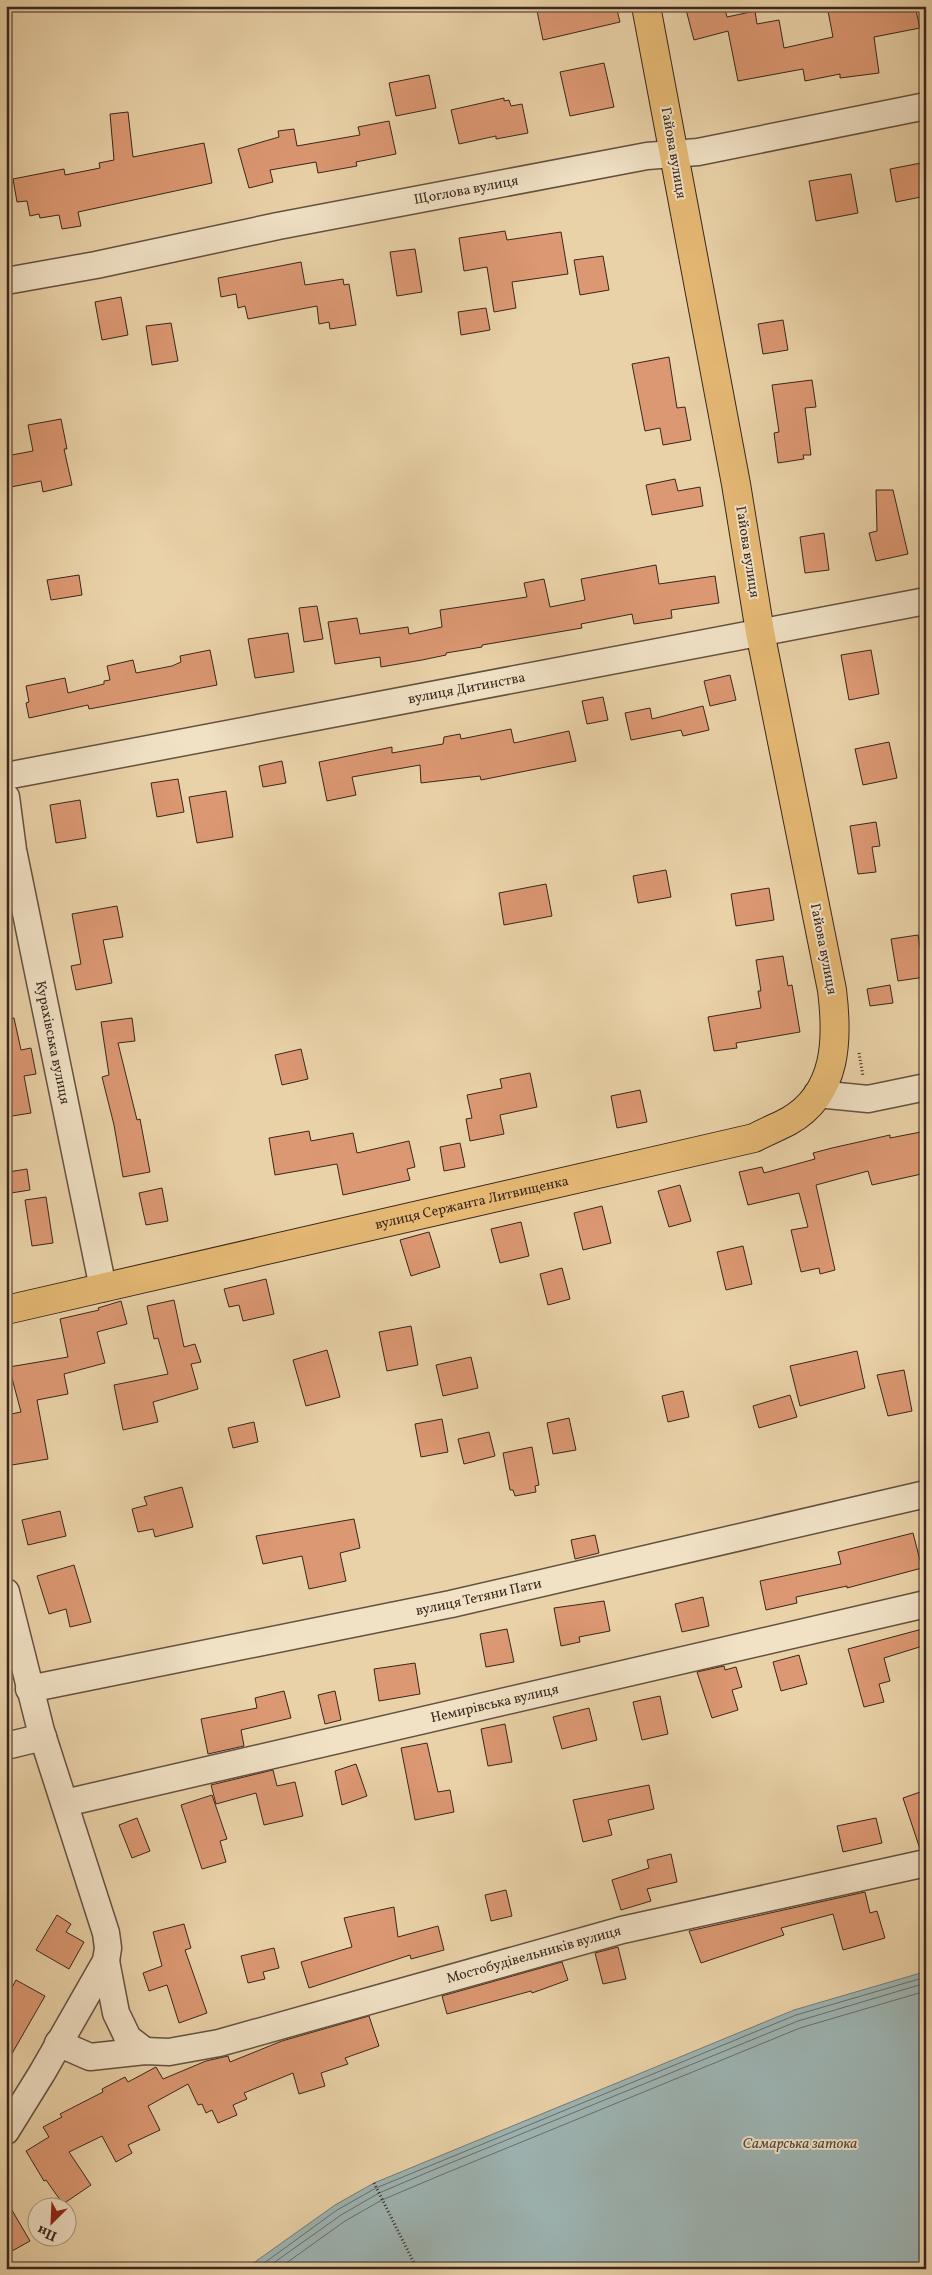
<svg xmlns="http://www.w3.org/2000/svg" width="932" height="2275" font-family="Vollkorn,serif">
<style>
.water{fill:#9db5b4;stroke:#757c78}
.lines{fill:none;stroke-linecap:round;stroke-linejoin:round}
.shore{stroke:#6b6e6a;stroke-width:1}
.building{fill:#dc9872;stroke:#39261f}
.minor-casing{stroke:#655141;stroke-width:29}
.major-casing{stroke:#39261f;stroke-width:30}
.path{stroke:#39261f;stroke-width:3;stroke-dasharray:1 2.5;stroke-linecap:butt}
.minor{stroke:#f1e2c6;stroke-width:26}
.major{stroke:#e5b974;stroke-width:28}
.labels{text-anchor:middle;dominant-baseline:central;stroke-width:4;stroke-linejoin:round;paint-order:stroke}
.street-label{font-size:14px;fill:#39261f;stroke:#f1e2c6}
.water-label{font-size:15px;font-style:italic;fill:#524a44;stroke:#f1e2c6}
</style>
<rect width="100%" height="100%" fill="#ead2a8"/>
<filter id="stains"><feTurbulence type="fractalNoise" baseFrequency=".004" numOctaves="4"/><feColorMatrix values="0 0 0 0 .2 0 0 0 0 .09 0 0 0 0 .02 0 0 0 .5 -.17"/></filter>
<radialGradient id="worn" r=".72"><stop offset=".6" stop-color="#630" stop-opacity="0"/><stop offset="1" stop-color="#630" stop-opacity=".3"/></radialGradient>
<path class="water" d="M924 1972H926V2269H251L252 2264 335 2205 374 2183 794 2010Z"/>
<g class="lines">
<path class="shore" d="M256 2269 337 2210 376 2188 796 2015 926 1977
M265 2269 341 2215 379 2193 438 2168 798 2021 926 1983
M278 2269 345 2221 382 2200 441 2175 800 2028 926 1991"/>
</g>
<path class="building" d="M536 6H616L620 22 543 40Z
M685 6H724L727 17 755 11 757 24 779 20 784 48 833 37 827 6H915L920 28 874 37 879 73 840 78V74L805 81 803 69 738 81 728 31 694 40Z
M604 63 614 107 570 116 560 72Z
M429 75 436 108 396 116 389 83Z
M504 98V101L509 100 511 106 522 104 528 133 496 139V136L459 144 451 110Z
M128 112 133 157 204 143 212 183 78 212 81 226 62 229 59 215 40 218 39 214 30 216 27 201 17 202 13 179 64 169 65 175 100 168 99 163 114 160 110 114Z
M389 121 396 154 356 162 357 166 318 173 316 162 270 170 273 182 249 188 238 149 279 137 278 131 294 129 297 146 360 135 358 127Z
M926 162V196L896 202 890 169Z
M851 174 858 213 816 221 809 181Z
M505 231 507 240 561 232 568 274 512 282 516 308 494 312 487 267 464 271 459 238Z
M415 249 422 292 397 296 390 252Z
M603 256 609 290 580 295 574 260Z
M301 262 305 285 343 279 344 285 349 284 356 325 330 329 329 322 319 324 317 306 248 319 245 306 238 308 236 294 221 297 218 278Z
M121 297 128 335 102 340 95 302Z
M486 308 490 330 461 335 458 312Z
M783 320 788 350 763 354 758 324Z
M171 323 178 361 152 365 146 326Z
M669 357 677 408 685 407 691 440 663 445 660 428 645 431 632 364Z
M812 380 816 407 805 408 811 455H803L804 459 778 463 774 433 779 432 772 385Z
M61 419 67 449H64L72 485 43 492 41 481 6 488V456L33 451 28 425Z
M675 479 678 491 700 487 703 506 652 515 646 485Z
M876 490H893L908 554 876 561 869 533 877 531Z
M824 533 829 570 805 573 800 537Z
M656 565 659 584 715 576 719 603 671 610 672 618 634 624 632 614 581 624 582 628 482 645V647L446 653V655L422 660 381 667 380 657 335 664 328 622 357 618 360 634 408 627 409 634 442 627 440 610 527 597 524 583 544 579 550 607 585 600 581 579Z
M79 575 82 595 51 600 47 580Z
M317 606 323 639 304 642 299 608Z
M288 633 294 672 255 678 248 639Z
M210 650 217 685 89 709 88 705 29 718 26 703 29 702 26 686 65 678 68 693 104 684V681L110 680 107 666 133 660 136 673 172 666 181 662 180 656Z
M871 650 879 694 849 700 841 655Z
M730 675 736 700 710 706 704 681Z
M603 697 608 720 587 724 582 701Z
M703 706 709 730 683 736 681 730 631 740 625 713 650 708 652 719Z
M511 729 514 743 569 731 576 761 481 780 480 776 421 783 420 765 352 777 356 795 327 801 319 762 392 747V753L443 744 444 737 460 734 461 739Z
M889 742 897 778 863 785 855 749Z
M282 761 286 783 263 787 259 766Z
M178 779 184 812 157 817 151 783Z
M226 791 233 837 197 843 189 797Z
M80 800 86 838 56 843 50 805Z
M876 822 880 846 872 847 876 872 858 874 850 826Z
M666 870 671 897 638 903 633 876Z
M546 884 552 916 504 925 499 893Z
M769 888 774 920 736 926 731 894Z
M117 906 123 937 103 940 112 983 76 990 71 966 81 964 72 914Z
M918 935 925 977 898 981 891 939Z
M783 956 788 986 792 985 800 1032 736 1043 737 1048 714 1051 708 1017 761 1008 758 991H761L756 960Z
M890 985 893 1003 870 1006 867 989Z
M14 1018 21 1050 31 1048 36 1074 24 1076 31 1113 6 1117V1092H9L6 1076V1019Z
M132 1018 135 1041 118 1043 137 1120 140 1119 150 1172 123 1177 114 1125 102 1077 109 1075 101 1022Z
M301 1049 308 1079 282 1085 275 1055Z
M530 1073 537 1107 500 1115 504 1134 470 1141 466 1119 472 1118 467 1095 502 1088 500 1079Z
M640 1090 647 1122 617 1128 611 1096Z
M309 1131 311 1141 353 1133 357 1153 409 1141 415 1167 407 1169 410 1180 343 1195 337 1164 275 1175 269 1138Z
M926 1131V1173L872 1185 868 1171 816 1185 835 1270 820 1274 819 1268 801 1272 791 1230 808 1227 799 1193 748 1205 739 1172 762 1167 764 1173 815 1159 813 1153 832 1148 890 1135V1138Z
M460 1143 465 1167 444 1171 440 1147Z
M27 1169 30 1190 11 1193 8 1172Z
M680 1185 691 1221 669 1227 658 1191Z
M162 1188 168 1221 146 1225 139 1193Z
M46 1197 53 1243 32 1246 25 1200Z
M602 1206 611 1243 583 1250 574 1213Z
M521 1222 529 1256 500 1263 491 1229Z
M429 1232 440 1267 411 1276 400 1240Z
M743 1246 752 1284 726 1290 717 1252Z
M562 1268 570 1299 548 1305 540 1274Z
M266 1279 274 1314 243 1321 239 1305 229 1307 224 1289Z
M174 1300 184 1347 195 1344 201 1362 191 1364 198 1389 153 1402 158 1422 123 1430 114 1385 168 1374 158 1338 154 1339 147 1306Z
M121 1301 127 1324 97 1332 105 1363 64 1374 68 1394 37 1400 48 1459 6 1466V1415L21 1412 9 1367 68 1357 60 1319 99 1310 98 1308Z
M411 1326 418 1365 387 1371 379 1332Z
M327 1350 340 1397 306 1406 293 1360Z
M857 1351 865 1388 800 1406 790 1366Z
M471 1357 478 1388 443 1396 436 1365Z
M904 1370 912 1411 888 1416 877 1375Z
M683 1391 689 1417 668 1422 662 1396Z
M790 1395 797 1417 759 1428 753 1406Z
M569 1418 576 1450 553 1454 547 1423Z
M442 1419 448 1452 421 1457 415 1424Z
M254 1422 258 1442 233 1448 228 1428Z
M489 1432 495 1456 464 1464 458 1439Z
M532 1447 539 1485 535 1486 536 1492 515 1496 513 1490H510L503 1453Z
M182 1487 193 1527 155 1537 153 1529 138 1532 132 1509 147 1505 144 1497Z
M60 1511 66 1536 28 1545 22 1520Z
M354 1519 360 1548 340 1553 346 1581 309 1589 302 1556 263 1564 256 1536Z
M913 1533 922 1568 847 1588V1586L796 1597 797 1603 766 1610 760 1581 841 1564 838 1552Z
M595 1535 599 1553 575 1559 571 1540Z
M74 1565 91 1622 70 1627 66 1609 49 1614 37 1576Z
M703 1597 709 1626 682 1632 675 1604Z
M604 1601 610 1631 579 1637 580 1642 561 1646 554 1608Z
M926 1628V1645L884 1658 890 1681 879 1684 884 1702 864 1707 848 1649Z
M507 1629 514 1662 486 1667 480 1634Z
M799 1655 807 1684 781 1691 773 1662Z
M415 1663 420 1694 379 1701 374 1669Z
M724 1666 725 1670 736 1667 742 1687 732 1690 738 1710 712 1718 697 1672Z
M284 1691 291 1718 241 1730 244 1746 208 1754 201 1719 257 1708 255 1698Z
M335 1691 341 1720 325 1724 318 1695Z
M660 1696 668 1734 642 1740 633 1702Z
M589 1708 597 1740 562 1749 553 1717Z
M505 1724 512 1762 488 1766 481 1729Z
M427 1743 438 1792 450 1790 454 1812 415 1820 401 1748Z
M356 1764 367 1796 342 1805 335 1771Z
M273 1770 277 1786 295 1782 303 1816 264 1825 256 1793 216 1804 211 1785Z
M649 1785 654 1809 608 1820 612 1835 583 1842 573 1800Z
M926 1790V1848L920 1849 903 1798Z
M212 1795 227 1839 220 1841 226 1862 202 1869 181 1805Z
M137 1818 150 1851 132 1858 119 1825Z
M876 1818 882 1843 843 1852 837 1826Z
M671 1854 677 1882 647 1889 651 1901 621 1910 612 1880 649 1868 647 1860Z
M506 1890 512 1916 491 1921 485 1895Z
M865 1892 870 1913 877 1911 885 1938 843 1950 833 1914 781 1928 784 1935 701 1963 689 1931Z
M394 1907 398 1937 438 1926 444 1950 411 1959 410 1955 309 1988 301 1962 352 1947 344 1918Z
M57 1915 71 1924 66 1932 84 1942 69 1969 36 1950Z
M184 1924 191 1948 185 1950 207 2013 179 2023 167 1985 149 1991 143 1973 162 1966 153 1932Z
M618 1947 626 1979 603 1984 595 1953Z
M274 1948 279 1968 263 1972 265 1979 248 1983 241 1956Z
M562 1962 568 1980 532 1993 531 1991 447 2014 442 1996Z
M16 1980 45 1996 6 2064V1998Z
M369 2016 379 2046 345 2058 348 2064 321 2073 325 2086 299 2094 293 2073 244 2093 247 2099 233 2105 237 2115 218 2123 212 2110 206 2113 202 2104 198 2105 188 2084 148 2106 160 2130 128 2145 132 2153 116 2162 102 2136 69 2152 91 2185 63 2204 46 2180 44 2181 26 2151 49 2137 43 2127 62 2117 60 2114 103 2092 102 2089 125 2077 128 2082 156 2067 163 2079 206 2061 228 2056 230 2062 282 2041Z
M6 2200 30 2241 12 2251 6 2241Z"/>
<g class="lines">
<defs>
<g id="minor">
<path id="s1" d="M6 281 96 265 278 226 647 156 698 152 926 106"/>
<path id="s2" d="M6 776 926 601"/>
<path id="s3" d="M6 797 13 850 103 1288"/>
<path d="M817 1094 868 1099 926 1087"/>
<path d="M6 1592 41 1731 106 1933 108 1948 106 1961 42 2073 6 2131"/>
<path id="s4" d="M29 1689 451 1604 926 1494"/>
<path d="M6 1746 43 1737"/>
<path id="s5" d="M65 1803 926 1604"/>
<path d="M106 1961 116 2013 128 2038 145 2051"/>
<path id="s6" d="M58 2043 90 2057 145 2051 169 2052 219 2043 622 1930 926 1863"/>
</g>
<g id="major">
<path id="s7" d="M6 1310 754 1138C765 1132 778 1127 789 1121 838 1093 838 1038 832 990L760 632 736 484 646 6"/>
</g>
</defs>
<use href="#minor" class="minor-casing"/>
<use href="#major" class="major-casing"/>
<path class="path" d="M859 1053 863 1076
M374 2183 417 2269"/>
<use href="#minor" class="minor"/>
<use href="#major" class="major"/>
</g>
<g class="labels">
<g class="street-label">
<text transform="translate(673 153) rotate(80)">Гайова вулиця</text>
<text stroke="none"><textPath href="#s1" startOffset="469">Щоглова вулиця</textPath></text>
<text transform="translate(747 552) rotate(81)">Гайова вулиця</text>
<text stroke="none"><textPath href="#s2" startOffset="469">вулиця Дитинства</textPath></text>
<text transform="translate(823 949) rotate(79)">Гайова вулиця</text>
<text stroke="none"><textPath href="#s3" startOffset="250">Курахівська вулиця</textPath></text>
<text stroke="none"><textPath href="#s7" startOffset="478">вулиця Сержанта Литвищенка</textPath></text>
<text stroke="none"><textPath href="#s4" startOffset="459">вулиця Тетяни Пати</textPath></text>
<text stroke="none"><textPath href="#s5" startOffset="441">Немирівська вулиця</textPath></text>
<text stroke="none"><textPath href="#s6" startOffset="492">Мостобудівельників вулиця</textPath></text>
</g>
<g class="water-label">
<text x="800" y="2144">Самарська затока</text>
</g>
</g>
<rect width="932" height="2275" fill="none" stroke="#ead2a8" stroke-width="25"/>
<rect x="8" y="8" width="917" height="2260" fill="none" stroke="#39261f" stroke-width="2.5"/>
<rect x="12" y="12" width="907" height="2250" fill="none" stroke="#39261f"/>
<g transform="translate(52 2222) rotate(204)"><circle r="24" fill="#f1e2c6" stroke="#a79783"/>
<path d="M0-4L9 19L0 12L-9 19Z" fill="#8f2418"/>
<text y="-8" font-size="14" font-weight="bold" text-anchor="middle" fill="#39261f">Пн</text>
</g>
<rect width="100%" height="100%" filter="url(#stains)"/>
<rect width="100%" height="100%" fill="url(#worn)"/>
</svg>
